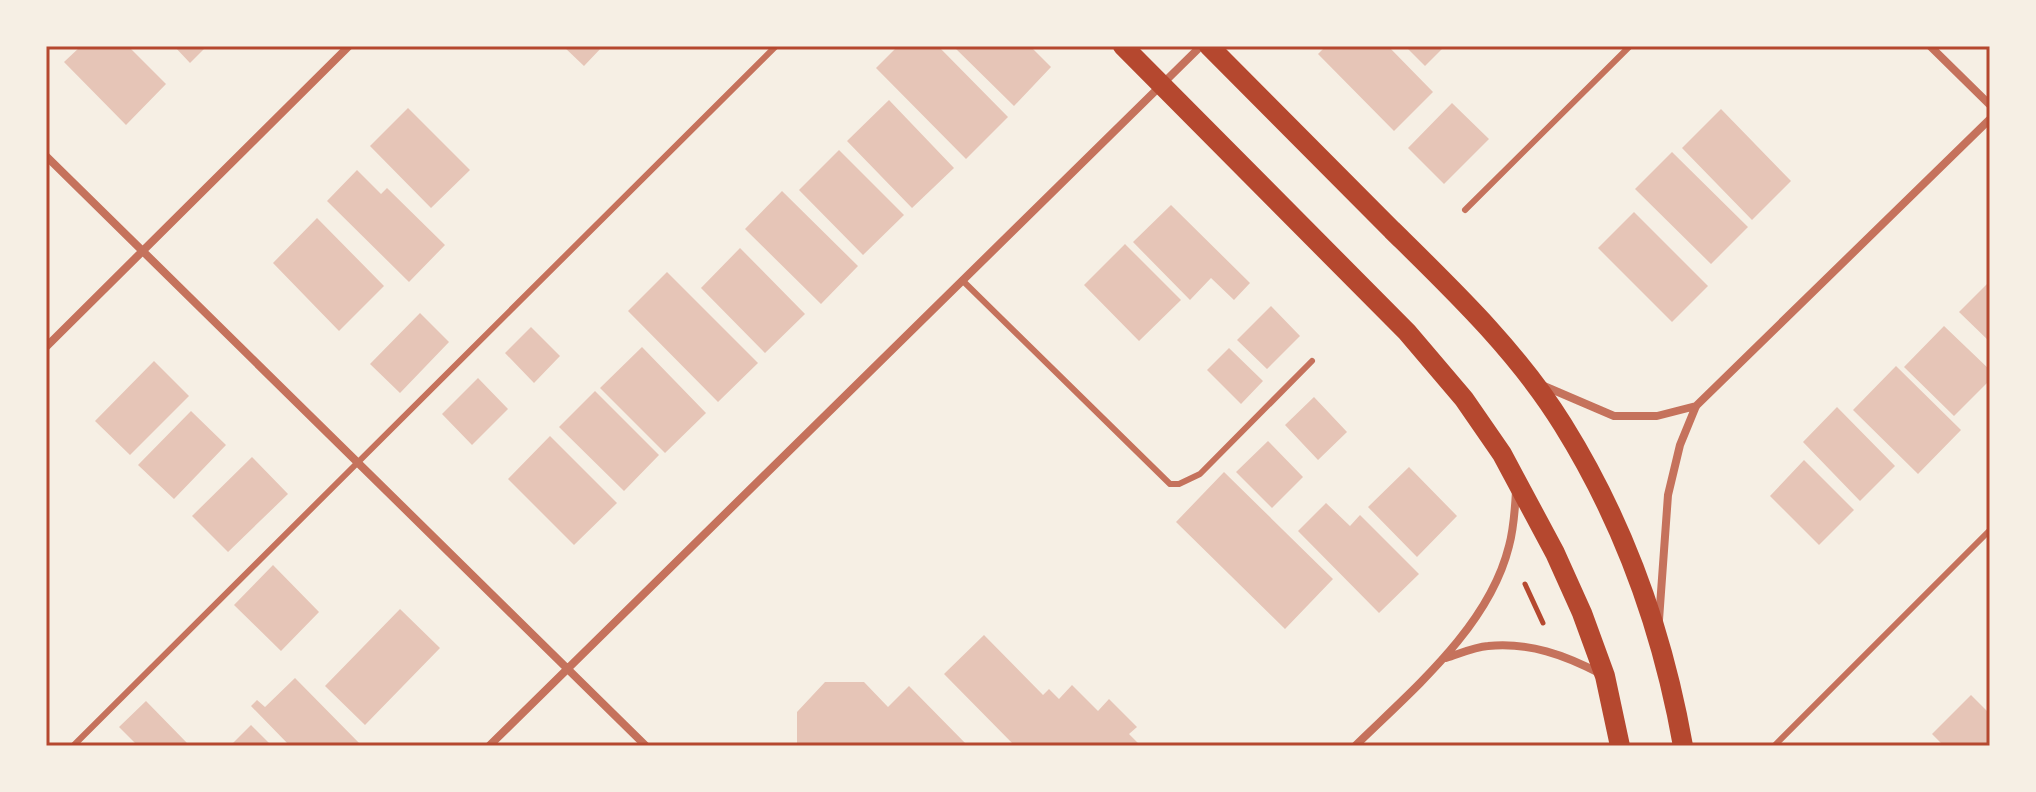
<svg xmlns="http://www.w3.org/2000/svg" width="2036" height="792" font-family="'Public Sans',sans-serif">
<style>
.building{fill:#e6c5b7}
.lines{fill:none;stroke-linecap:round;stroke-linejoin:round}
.path{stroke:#b5482f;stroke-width:5}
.service{stroke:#c5725c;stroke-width:6}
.minor{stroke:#c5725c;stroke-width:8}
.primary{stroke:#b5482f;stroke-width:20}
.neatline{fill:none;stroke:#b5482f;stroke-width:3}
</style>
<rect width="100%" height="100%" fill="#f6efe4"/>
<path class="building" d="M81 46H128L166 84 126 125 64 62Z
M174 46H207L190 63Z
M563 46H603L584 66Z
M898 46H938L1008 117 966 159 876 68Z
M953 46H1030L1051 67 1014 106Z
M1326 46H1388L1433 92 1394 131 1318 54Z
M1405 46H1445L1425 66Z
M889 100 954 168 912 208 847 141Z
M1452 103 1489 139 1444 184 1408 148Z
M408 108 470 170 431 208 370 146Z
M1721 109 1791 181 1752 220 1682 148Z
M839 150 904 215 863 255 799 190Z
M1672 152 1748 227 1711 264 1635 189Z
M357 170 381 194 387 188 445 245 409 282 327 201Z
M782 191 858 266 821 304 745 229Z
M1171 205 1250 283 1234 300 1211 278 1190 300 1133 242Z
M1634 212 1708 286 1672 322 1598 248Z
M317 218 384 286 339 331 273 263Z
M1125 244 1181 300 1139 341 1084 285Z
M740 248 805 314 765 353 701 288Z
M667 272 758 363 718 402 628 311Z
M1990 281V342L1959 312Z
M1271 306 1300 336 1267 369 1237 340Z
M420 313 449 342 400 393 370 364Z
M1944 326 1990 370V380L1954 416 1904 367Z
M531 327 560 356 534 383 505 353Z
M642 347 706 413 665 453 600 388Z
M1229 348 1263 381 1241 404 1207 370Z
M154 361 189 396 130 455 95 421Z
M1896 366 1961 430 1918 474 1853 410Z
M478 378 508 409 472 445 442 414Z
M595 391 659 455 624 491 559 427Z
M1314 397 1347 432 1318 460 1285 425Z
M1837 407 1895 466 1860 501 1803 442Z
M191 411 226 445 174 499 138 465Z
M550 436 617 503 574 545 508 479Z
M1268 441 1303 477 1272 508 1236 472Z
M252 457 288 494 228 552 192 516Z
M1804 460 1854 510 1819 545 1770 496Z
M1409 467 1457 516 1417 557 1368 507Z
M1224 472 1333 579 1285 629 1176 522Z
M1326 503 1350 526 1360 515 1419 574 1379 613 1298 531Z
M273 565 319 612 281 651 234 605Z
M400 609 440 648 365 725 325 686Z
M984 635 1043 695 1049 689 1059 699 1072 685 1098 711 1109 699 1137 727 1129 734 1141 746H1015L944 674Z
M295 678 362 746H290L251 706 257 700 265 707Z
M825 682H864L888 707 909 686 968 746H797V712Z
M1971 695 1990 714V746H1944L1932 734Z
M146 701 187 743 183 746H138L119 727Z
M251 725 272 746H230Z"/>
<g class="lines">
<path class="path" d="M1525 584 1543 623"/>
<path class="service" d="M1465 210 1630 46
M962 280 1170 484H1179L1200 474 1312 361
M73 746 776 46
M1774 746 1990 530"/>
<path class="minor" d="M1930 46 1990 105
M46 156 646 746
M46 347 349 46
M1544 386 1614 416H1657L1696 406
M1659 620 1668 495 1680 445 1696 406 1990 119
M1446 658C1459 654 1474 647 1488 646 1529 642 1565 655 1601 674
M489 746 1201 46
M1355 746C1412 690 1489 627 1509 546 1514 528 1515 509 1516 491"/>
<path class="primary" d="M1123 46 1407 332 1464 399 1502 454 1555 553 1582 613 1605 676 1620 746
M1209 46C1270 108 1331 169 1392 230 1453 290 1518 352 1563 425 1624 523 1663 633 1683 746"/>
</g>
<rect width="2036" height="792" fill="none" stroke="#f6efe4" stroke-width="96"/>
<rect x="48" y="48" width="1940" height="696" class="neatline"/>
</svg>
